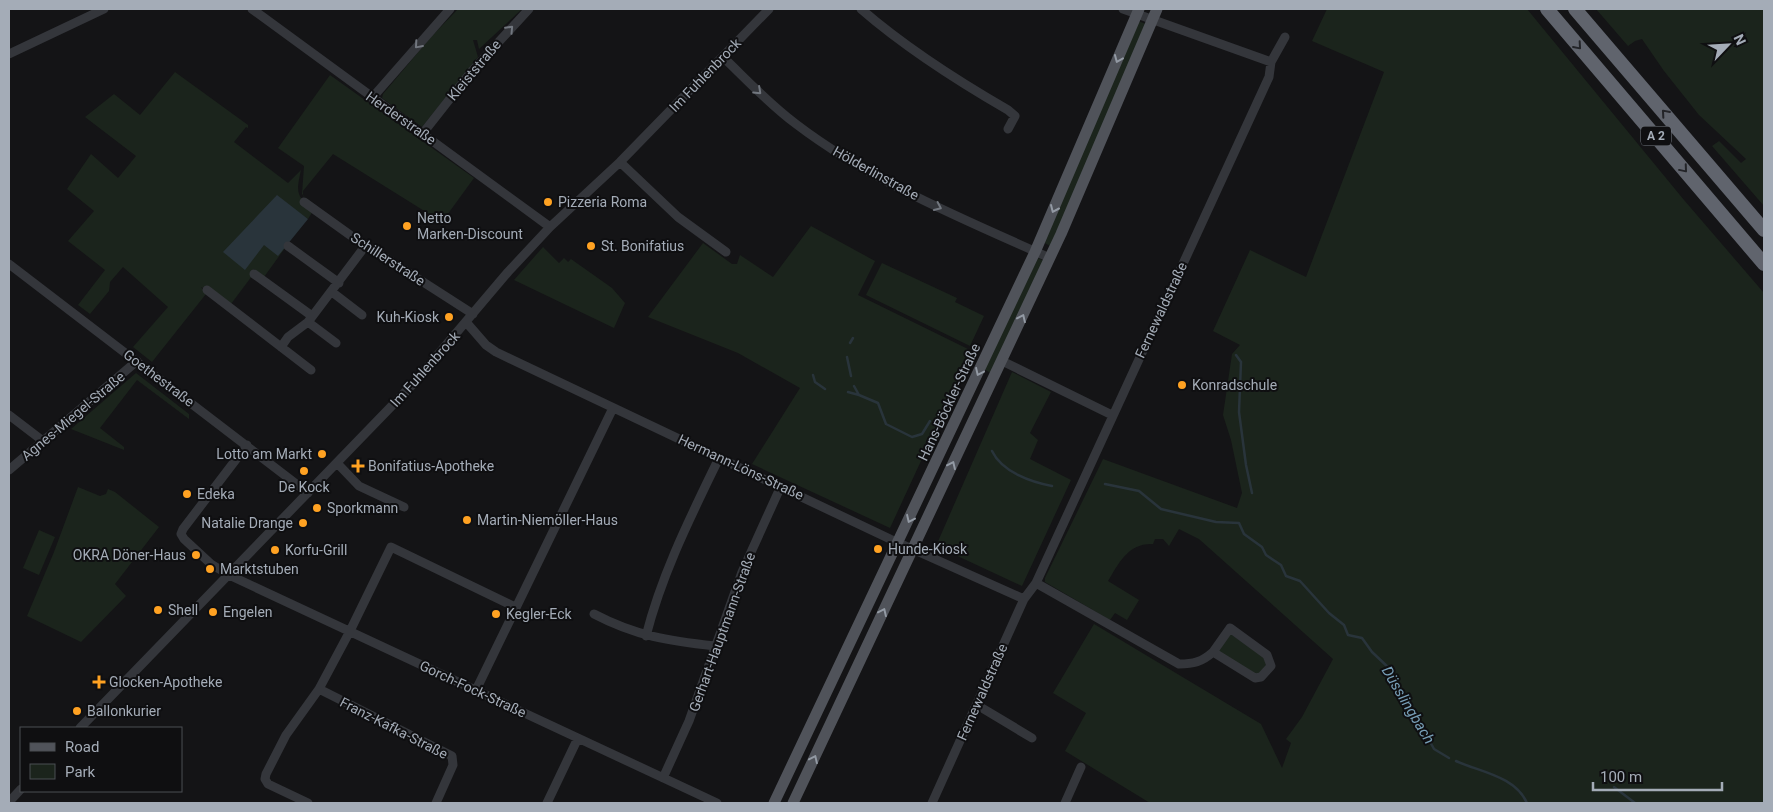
<svg xmlns="http://www.w3.org/2000/svg" width="1773" height="812" font-family="Roboto,sans-serif">
<style>
.green{fill:#1b241c}
.water{fill:#29343b}
.lines{fill:none;stroke-linecap:round;stroke-linejoin:round}
.stream{stroke:#29343b;stroke-width:2.5}
.minor{stroke:#34363b;stroke-width:9}
.major{stroke:#50535a;stroke-width:11}
.highway{stroke:#60646d;stroke-width:14}
.oneway{stroke:#72777f}
.oneway2{stroke:#232428}
.oneway3{stroke:#939aa4}
.poi-dot{fill:#ffa222;stroke:#0f0f11;stroke-width:2}
.labels{text-anchor:middle;dominant-baseline:central;stroke-width:4;stroke-linejoin:round;paint-order:stroke}
.shield{fill:#0f0f11;stroke:#777d85;stroke-width:1}
.shield-label{font-size:12px;font-weight:bold;fill:#a4acb7}
.street-label{font-size:14px;fill:#a4acb7;stroke:#0f0f11}
.poi-label{font-size:14px;fill:#a4acb7;stroke:#0f0f11;text-anchor:start}
.water-label{font-size:15px;font-style:italic;fill:#779eb6;stroke:#0f0f11}
</style>
<rect width="100%" height="100%" fill="#141416"/>
<path class="green" d="M458 9H522L479 49 477 40H473L478 57 422 127 382 98 383 94 431 37Z
M1327 9H1527L1684 200 1764 293V803H1150L1065 751 1086 713 1053 693 1094 624 1261 724 1282 768 1291 743 1286 739 1302 717 1333 659 1199 539 1179 529 1169 546 1163 539H1155L1153 544C1128 543 1119 563 1108 581L1139 600 1127 620 1115 613 1110 620 1045 582V578L1103 459 1237 508 1242 493 1231 440 1223 415 1232 354 1240 345 1213 331 1250 250 1306 277 1384 72 1312 41Z
M1596 9H1764V206L1712 146 1719 141 1741 163 1746 159 1699 115 1664 71 1642 39 1635 41 1628 46Z
M1138 21 1146 24 1052 247 1043 242Z
M175 72 248 125V128L246 127 234 142 288 183 301 170C296 193 296 195 313 211L308 219 276 196 264 244 285 248 264 277 254 269 250 274 252 276 231 304 201 287 206 294 152 362 133 347 168 307 123 267 110 282 109 291 90 314 78 305 105 270 68 241 94 211 67 189 91 154 118 178 136 156 85 117 114 94 140 115Z
M330 75 474 178 442 222 333 154 303 191V196L317 206 315 209 302 194 304 166 278 148Z
M811 226 875 261 858 295 970 350 951 396 890 528 752 464 800 388 738 353 648 317 703 243 732 264H737L740 255 773 277Z
M543 247 559 263 564 258 568 262 571 259 612 288 625 303 614 328 514 280Z
M1038 258 1044 261 992 374 984 369Z
M882 263 957 298 955 302 984 316 970 346 866 295Z
M1012 372 1051 392 1030 433 1038 440 1030 459 1071 480 1022 586 936 546Z
M136 373 189 414V419L137 380 100 428 124 447V450L71 429Z
M78 487 100 496 106 494 108 489 115 492 159 527 115 584 126 596 81 642 27 616 54 552Z
M39 530 55 537 39 575 23 568Z
M1228 635H1232L1264 657 1266 665 1260 673 1255 674 1219 653V649Z"/>
<path class="water" d="M277 195 308 219 278 256 264 245 245 270 223 252Z"/>
<g class="lines">
<path class="stream" d="M850 343 853 338
M1236 355 1241 362 1239 412 1246 465 1252 493
M847 357 851 376
M813 375 815 382 825 389
M854 386 859 395 878 403 886 424 912 437 922 434 930 421
M848 392 859 395
M992 451C1002 472 1031 482 1052 486
M1105 484 1139 491 1161 509 1216 522 1239 523 1244 534 1262 547 1266 555 1281 565 1286 576 1300 581 1329 613 1344 625 1348 635 1362 638 1372 652 1390 669 1434 749 1449 758
M1456 761C1480 772 1515 776 1527 803
M1614 787 1635 803"/>
<path class="minor" d="M252 9 550 227
M861 9C906 48 956 80 1008 110L1015 116 1008 129
M1123 9 1271 62
M9 54 104 9
M723 57C747 80 769 104 796 124 872 182 963 219 1050 258
M372 98 450 9
M423 133 471 72 529 9
M620 162 678 217 726 252
M304 202 350 235 473 314
M288 246 339 283
M9 264 308 493
M254 274 312 316
M207 290 311 370
M332 292 362 315
M308 322 336 343
M466 322 486 345 496 352 890 539 1024 599
M281 347 288 337 308 322 366 245
M1002 361 1112 415
M9 415 43 441
M247 445 183 529 181 534 184 539 211 564 229 575 717 803
M337 463 359 486 404 507
M9 470 137 361
M1036 583 1179 664C1193 664 1202 662 1213 652L1255 678 1261 677 1271 666 1267 655 1230 628 1213 652
M594 614C636 636 669 641 715 646
M646 636C662 573 691 516 719 458
M319 689 452 756 453 765 436 803
M476 690 613 408
M977 705 1032 738
M80 728 413 384 508 272 550 227 620 162 769 9
M663 778 689 721 742 572 781 486
M9 802 21 789
M308 803 268 784 265 779 266 774 286 735 319 689 350 631 391 547 515 607
M547 803 578 738
M932 803 1024 599 1036 583 1269 77 1271 62 1285 37
M1065 803 1081 767"/>
<path class="major" d="M774 803 1035 252 1139 9
M793 803 1061 234 1157 9"/>
<path class="highway" d="M1547 9 1764 264
M1575 9 1764 230"/>
</g>
<defs><path id="oneway-chevron" d="M-2-3.5L2.5 0L-2 3.5" fill="none" stroke-width="1.6" stroke-linecap="round" stroke-linejoin="round" transform="scale(1.25)"/></defs>
<g class="oneway">
<use href="#oneway-chevron" transform="translate(510 29) rotate(-47)"/>
<use href="#oneway-chevron" transform="translate(418 45) rotate(131)"/>
<use href="#oneway-chevron" transform="translate(758 91) rotate(43)"/>
<use href="#oneway-chevron" transform="translate(938 207) rotate(25)"/>
</g>
<g class="oneway2">
<use href="#oneway-chevron" transform="translate(1578 46) rotate(49)"/>
<use href="#oneway-chevron" transform="translate(1665 113) rotate(-131)"/>
<use href="#oneway-chevron" transform="translate(1684 169) rotate(50)"/>
</g>
<g class="oneway3">
<use href="#oneway-chevron" transform="translate(1118 59) rotate(113)"/>
<use href="#oneway-chevron" transform="translate(1054 209) rotate(114)"/>
<use href="#oneway-chevron" transform="translate(1022 318) rotate(-65)"/>
<use href="#oneway-chevron" transform="translate(979 372) rotate(115)"/>
<use href="#oneway-chevron" transform="translate(952 465) rotate(-65)"/>
<use href="#oneway-chevron" transform="translate(910 519) rotate(115)"/>
<use href="#oneway-chevron" transform="translate(883 612) rotate(-65)"/>
<use href="#oneway-chevron" transform="translate(814 759) rotate(-65)"/>
</g>
<g class="poi-dot">
<circle cx="548" cy="202" r="5"/>
<circle cx="407" cy="226" r="5"/>
<circle cx="591" cy="246" r="5"/>
<circle cx="449" cy="317" r="5"/>
<circle cx="1182" cy="385" r="5"/>
<circle cx="322" cy="454" r="5"/>
<path d="M355.5 458.5h5v5h5v5h-5v5h-5v-5h-5v-5h5z"/>
<circle cx="304" cy="471" r="5"/>
<circle cx="187" cy="494" r="5"/>
<circle cx="317" cy="508" r="5"/>
<circle cx="467" cy="520" r="5"/>
<circle cx="303" cy="523" r="5"/>
<circle cx="878" cy="549" r="5"/>
<circle cx="275" cy="550" r="5"/>
<circle cx="196" cy="555" r="5"/>
<circle cx="210" cy="569" r="5"/>
<circle cx="158" cy="610" r="5"/>
<circle cx="213" cy="612" r="5"/>
<circle cx="496" cy="614" r="5"/>
<path d="M96.5 674.5h5v5h5v5h-5v5h-5v-5h-5v-5h5z"/>
<circle cx="77" cy="711" r="5"/>
</g>
<g class="labels">
<rect class="shield" x="1641" y="126.5" width="30" height="19" rx="4"/>
<g class="shield-label">
<text x="1656" y="136">A 2</text>
</g>
<g class="street-label">
<text transform="translate(474 70) rotate(-50)">Kleiststraße</text>
<text transform="translate(705 75) rotate(-46)">Im Fuhlenbrock</text>
<text transform="translate(401 118) rotate(35)">Herderstraße</text>
<text transform="translate(876 173) rotate(29)">Hölderlinstraße</text>
<text transform="translate(388 259) rotate(33)">Schillerstraße</text>
<text transform="translate(1161 310) rotate(-65)">Fernewaldstraße</text>
<text transform="translate(425 369) rotate(-48)">Im Fuhlenbrock</text>
<text transform="translate(159 378) rotate(37)">Goethestraße</text>
<text transform="translate(949 402) rotate(-65)">Hans-Böckler-Straße</text>
<text transform="translate(73 416) rotate(-40)">Agnes-Miegel-Straße</text>
<text transform="translate(741 467) rotate(25)">Hermann-Löns-Straße</text>
<text transform="translate(722 632) rotate(-70)">Gerhart-Hauptmann-Straße</text>
<text transform="translate(473 689) rotate(25)">Gorch-Fock-Straße</text>
<text transform="translate(982 692) rotate(-66)">Fernewaldstraße</text>
<text transform="translate(394 728) rotate(27)">Franz-Kafka-Straße</text>
</g>
<g class="poi-label">
<text x="558" y="202">Pizzeria Roma</text>
<text x="417" y="218">Netto<tspan x="417" dy="16">Marken-Discount</tspan></text>
<text x="601" y="246">St. Bonifatius</text>
<text x="439" y="317" text-anchor="end">Kuh-Kiosk</text>
<text x="1192" y="385">Konradschule</text>
<text x="312" y="454" text-anchor="end">Lotto am Markt</text>
<text x="368" y="466">Bonifatius-Apotheke</text>
<text x="304" y="487" text-anchor="middle">De Kock</text>
<text x="197" y="494">Edeka</text>
<text x="327" y="508">Sporkmann</text>
<text x="477" y="520">Martin-Niemöller-Haus</text>
<text x="293" y="523" text-anchor="end">Natalie Drange</text>
<text x="888" y="549">Hunde-Kiosk</text>
<text x="285" y="550">Korfu-Grill</text>
<text x="186" y="555" text-anchor="end">OKRA Döner-Haus</text>
<text x="220" y="569">Marktstuben</text>
<text x="168" y="610">Shell</text>
<text x="223" y="612">Engelen</text>
<text x="506" y="614">Kegler-Eck</text>
<text x="109" y="682">Glocken-Apotheke</text>
<text x="87" y="711">Ballonkurier</text>
</g>
<g class="water-label">
<text transform="translate(1408 705) rotate(59)">Düsslingbach</text>
</g>
</g>
<rect width="1773" height="812" fill="none" stroke="#a4acb7" stroke-width="20"/>
<rect x="20" y="727" width="162" height="65" fill="#0f0f11" stroke="#4b4e53"/>
<rect x="30" y="743" width="25" height="8" fill="#50535a" stroke="#4b4e53"/>
<text x="65" y="752" font-size="15" fill="#a4acb7">Road</text>
<rect x="30" y="764" width="25" height="15" fill="#1b241c" stroke="#4b4e53"/>
<text x="65" y="777" font-size="15" fill="#a4acb7">Park</text>
<g transform="translate(1728 45) rotate(65)" stroke="#0f0f11" stroke-width="4" paint-order="stroke">
<path d="M0-4L9 19L0 12L-9 19Z" fill="#a4acb7"/>
<text y="-8" font-size="14" font-weight="bold" text-anchor="middle" fill="#a4acb7">N</text>
</g>
<path d="M1593 782v8h129v-8" fill="none" stroke="#a4acb7" stroke-width="2.5"/>
<text x="1600" y="782" font-size="15" fill="#a4acb7" stroke="#0f0f11" stroke-width="4" paint-order="stroke">100 m</text>
</svg>
